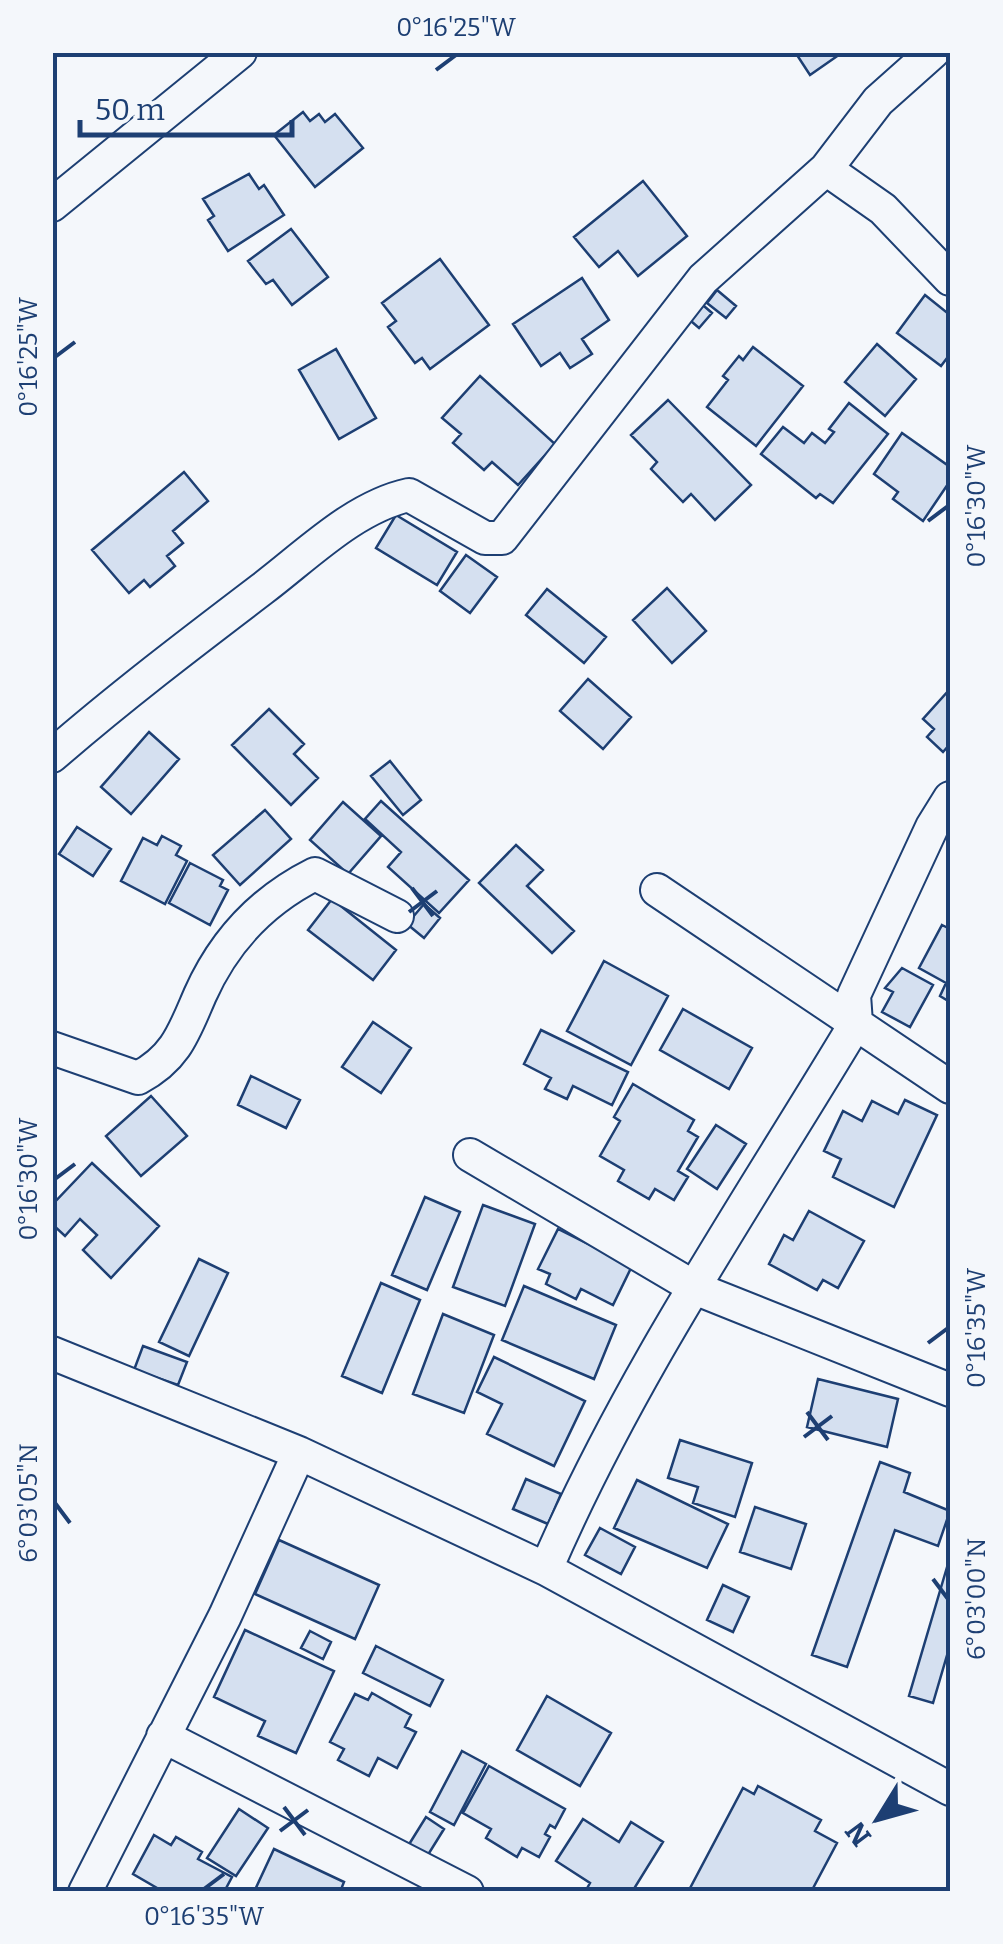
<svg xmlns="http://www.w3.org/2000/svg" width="1003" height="1944" font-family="Bitter,serif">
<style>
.building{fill:#d5e0f0;stroke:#1d3f73;stroke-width:2.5}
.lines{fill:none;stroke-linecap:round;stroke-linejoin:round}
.minor-casing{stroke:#1d3f73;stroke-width:36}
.minor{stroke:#f4f7fb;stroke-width:32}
.ticks{fill:none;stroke:#1d3f73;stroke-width:4}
.neatline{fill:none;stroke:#1d3f73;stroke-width:4}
.ticks-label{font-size:25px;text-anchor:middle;fill:#1d3f73}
</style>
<rect width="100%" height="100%" fill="#f4f7fb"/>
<path class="building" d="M795 52H843L810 75Z
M303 112 310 121 319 114 325 122 335 114 363 148 315 187 274 135Z
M249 174 259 189 264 185 284 215 228 251 208 220 214 216 203 199Z
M643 181 687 236 638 276 618 251 599 267 574 237Z
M291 229 328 277 292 305 273 280 266 284 248 261Z
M440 259 489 325 430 369 422 358 415 363 388 327 396 321 382 303Z
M582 278 609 320 582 339 592 354 570 368 560 353 541 366 513 324Z
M717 290 736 306 726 318 707 303Z
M925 295 950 315V354L941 366 897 333Z
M697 300 712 313 699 328 684 315Z
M877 344 916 379 885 416 845 382Z
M753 347 803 386 756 446 707 407 728 380 723 376 739 356 743 360Z
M336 349 376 418 339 439 299 370Z
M480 376 555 444 518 485 492 462 484 470 453 443 461 434 442 418Z
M668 400 751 485 715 520 691 494 683 502 651 469 657 462 631 435Z
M849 403 888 434 833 503 820 494 816 498 761 454 783 427 804 443 812 433 825 443 834 432 829 429Z
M902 433 950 467V481L923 521 893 499 898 492 874 474Z
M184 472 208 501 173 531 183 543 167 556 175 566 150 587 144 580 129 593 92 550Z
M396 515 457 552 437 585 376 548Z
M466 555 497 577 470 613 440 591Z
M667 588 706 631 672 663 633 620Z
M547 589 606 637 584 663 526 615Z
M588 679 631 717 603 749 560 711Z
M950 689V744L943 752 927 737 934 729 923 719Z
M269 709 304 744 294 754 318 778 291 805 232 745Z
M149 732 179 759 131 814 101 787Z
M390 761 421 800 403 815 371 776Z
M381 801 469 880 439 913 388 867 401 852 365 819Z
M343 802 381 836 348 874 310 840Z
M265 810 291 839 240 885 213 855Z
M77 827 111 849 93 876 59 854Z
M162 836 181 846 176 855 187 861 165 904 121 881 143 838 157 845Z
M516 845 543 870 527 886 574 931 552 953 479 883Z
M190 863 223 880 220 886 228 890 210 925 169 903Z
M332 899 396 950 373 980 308 930Z
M424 904 440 918 424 938 407 924Z
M942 925 950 929V1002L940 996 946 983 919 968Z
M604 961 668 996 631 1065 567 1031Z
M902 968 933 985 910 1027 882 1012 893 992 885 988Z
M683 1009 752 1048 729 1089 660 1050Z
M373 1022 411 1048 381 1093 342 1067Z
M541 1030 628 1072 612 1105 573 1086 567 1099 545 1089 551 1078 524 1064Z
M251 1076 300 1100 286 1128 238 1105Z
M633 1084 694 1120 688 1131 698 1137 678 1171 688 1177 674 1200 655 1189 649 1199 618 1181 624 1170 600 1156 620 1121 614 1117Z
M151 1096 187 1136 141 1176 106 1136Z
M905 1100 937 1115 894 1207 833 1177 841 1159 824 1151 843 1111 862 1121 872 1101 898 1114Z
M716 1125 746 1144 717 1189 687 1169Z
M92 1163 159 1226 111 1278 83 1250 97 1235 80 1219 65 1236 52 1224V1205Z
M425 1197 460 1212 427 1290 392 1275Z
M483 1205 535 1224 505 1306 453 1287Z
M809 1211 864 1241 838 1288 823 1280 817 1290 769 1264 784 1235 793 1240Z
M558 1229 632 1266 613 1305 581 1289 576 1299 546 1284 550 1274 538 1269Z
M199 1259 228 1273 189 1356 159 1342Z
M381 1283 420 1300 382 1393 342 1376Z
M524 1286 616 1325 594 1379 502 1340Z
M443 1314 494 1335 464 1413 413 1394Z
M143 1346 187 1362 178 1385 134 1370Z
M494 1357 585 1401 554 1466 487 1434 502 1404 477 1392Z
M818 1379 898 1399 887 1447 807 1427Z
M680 1440 752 1463 735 1517 693 1503 698 1487 668 1478Z
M880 1462 910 1473 904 1492 950 1511 938 1546 895 1530 847 1667 812 1655Z
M526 1479 561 1494 548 1524 513 1509Z
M637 1480 728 1524 707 1568 614 1528Z
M755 1507 806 1524 791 1569 740 1552Z
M600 1528 635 1547 621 1574 585 1555Z
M279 1540 379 1585 355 1639 255 1594Z
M950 1557V1645L933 1703 909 1696Z
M723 1585 749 1597 733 1632 707 1620Z
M245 1630 334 1671 296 1753 258 1736 265 1721 214 1697Z
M310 1631 331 1642 323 1659 301 1648Z
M376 1646 443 1680 430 1706 363 1673Z
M372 1693 411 1715 405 1727 416 1732 397 1768 378 1758 369 1776 338 1760 344 1749 330 1742 355 1694 368 1700Z
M547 1696 611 1733 580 1786 517 1750Z
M462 1751 486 1764 454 1825 430 1812Z
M489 1766 565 1809 555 1828 550 1825 545 1834 550 1837 539 1857 522 1848 517 1857 486 1838 491 1829 463 1813Z
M758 1786 821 1820 815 1831 837 1843 811 1892H688L743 1788 754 1794Z
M239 1809 268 1828 236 1876 207 1858Z
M426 1817 444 1829 426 1858 408 1846Z
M583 1819 619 1842 631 1822 663 1842 632 1892H585L590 1883 556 1861Z
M154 1835 171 1845 176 1837 202 1852 198 1859 232 1877 224 1892H164L133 1874Z
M274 1849 344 1882 340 1892H254Z"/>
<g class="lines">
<defs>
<path id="minor" d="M826 169 883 209 950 279
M52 205 240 52
M52 756C120 697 191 643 262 589 307 555 354 507 409 495L485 538H502L703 279 826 169 878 101 933 52
M657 890 950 1087
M52 1048 138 1078C176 1058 184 1032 200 995 224 941 263 900 315 874L397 916
M470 1155 697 1289 950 1390
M52 1353 299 1453 546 1569 950 1789
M546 1569C629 1376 748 1203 856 1023L854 995 932 827 950 798
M163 1736 467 1892
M85 1892 225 1616 299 1453"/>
</defs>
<use href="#minor" class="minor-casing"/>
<use href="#minor" class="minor"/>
</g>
<path class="ticks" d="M436 70 456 55M55 357 75 342M928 521 948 506M412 888 433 916M409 912 437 891M55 1179 75 1164M928 1343 948 1328M807 1412 828 1440M804 1437 832 1416M55 1503 70 1523M933 1579 948 1599M284 1807 305 1835M280 1831 308 1810M204 1889 224 1874"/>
<rect width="1003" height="1944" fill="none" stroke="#f4f7fb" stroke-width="110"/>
<g transform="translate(878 1819) rotate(233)" stroke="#f4f7fb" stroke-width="8" paint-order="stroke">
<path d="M0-8L18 38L0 25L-18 38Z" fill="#1d3f73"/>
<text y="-15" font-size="28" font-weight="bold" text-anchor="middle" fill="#1d3f73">N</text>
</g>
<path d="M80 120v15h212v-15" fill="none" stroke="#1d3f73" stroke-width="5"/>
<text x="95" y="120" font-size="30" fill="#1d3f73" stroke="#f4f7fb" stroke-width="8" paint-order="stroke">50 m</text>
<rect x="55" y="55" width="893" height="1834" class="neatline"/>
<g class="ticks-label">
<text x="456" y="36">0°16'25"W</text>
<text transform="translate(28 357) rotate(-90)" y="9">0°16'25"W</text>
<text transform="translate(976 506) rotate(-90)" y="9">0°16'30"W</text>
<text transform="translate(28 1179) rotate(-90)" y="9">0°16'30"W</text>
<text transform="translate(976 1328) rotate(-90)" y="9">0°16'35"W</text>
<text transform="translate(28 1503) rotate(-90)" y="9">6°03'05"N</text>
<text transform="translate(976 1599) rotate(-90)" y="9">6°03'00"N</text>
<text x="204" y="1925">0°16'35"W</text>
</g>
</svg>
